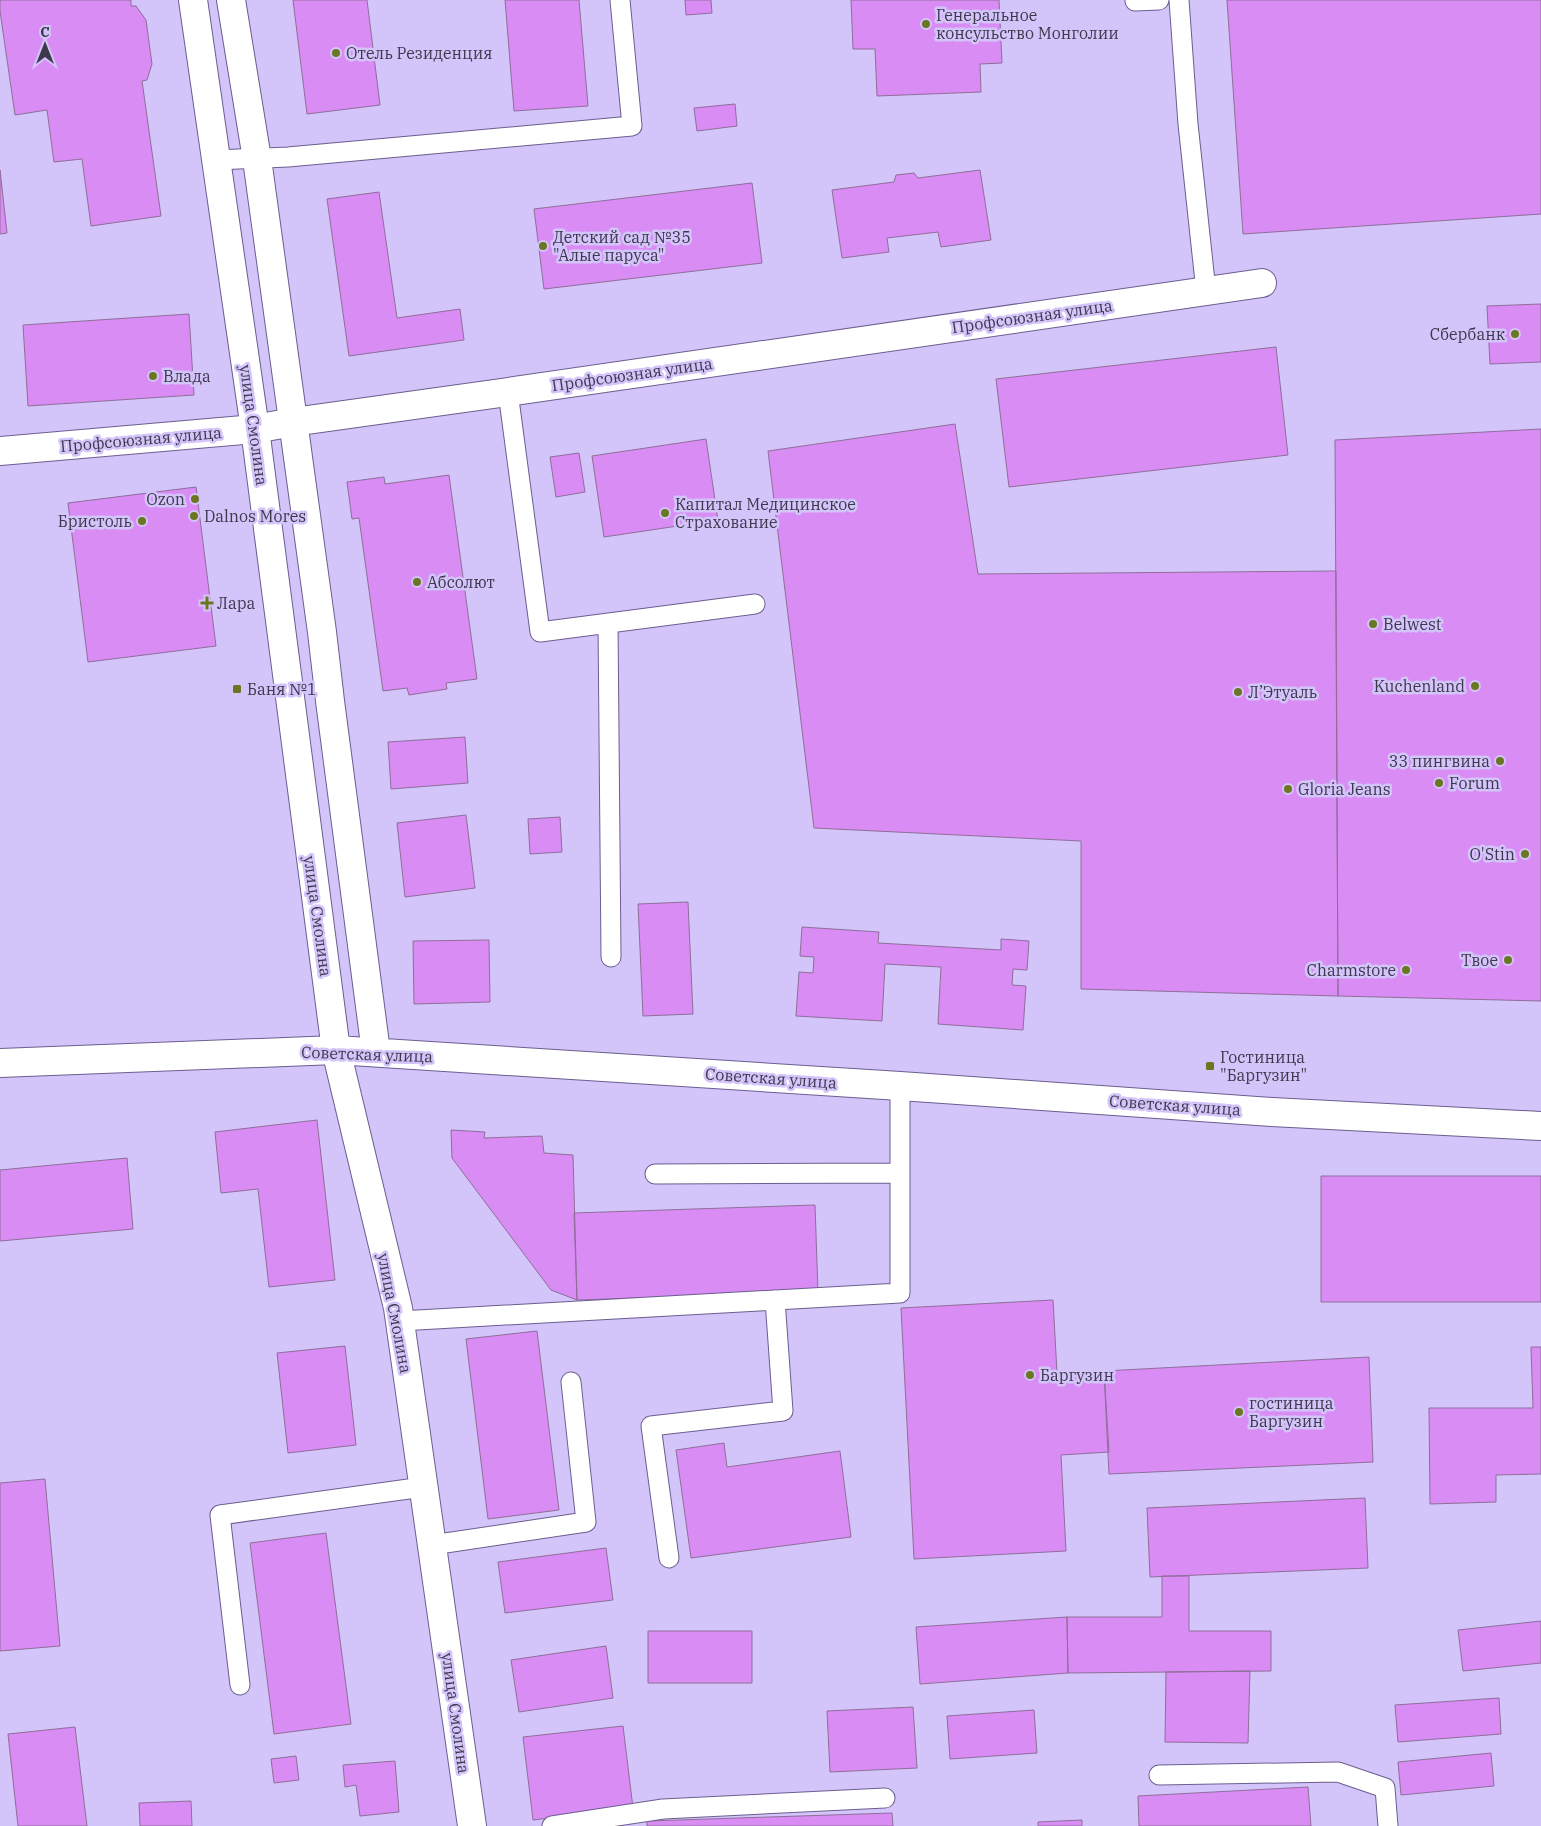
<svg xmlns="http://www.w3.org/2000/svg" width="1541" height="1826" font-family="'IBM Plex Serif',serif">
<rect width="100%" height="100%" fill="#d3c4fa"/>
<!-- building -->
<path fill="#d98cf3" stroke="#8f6e9a" d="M0 0H131V6H136L146 20 152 64 147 80 142 81 161 216 91 226 82 159 54 162 47 110 15 115 0 11Z
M293 0H367L380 105 307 114Z
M505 0H579L588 106 514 111Z
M685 0H711L712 13 686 15Z
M851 0H999L1002 63 980 64 981 92 877 96 875 49H853Z
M1227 0H1541V214L1243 234Z
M735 104 737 126 697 131 694 108Z
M0 170 7 233 0 234Z
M980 170 991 240 941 247 938 232 887 238 889 252 842 258 832 190 894 182 896 175 914 173 918 178Z
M752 183 762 263 544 289 534 209Z
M379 192 397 318 460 309 464 340 349 356 327 199Z
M1541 304V362L1490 364 1487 306Z
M189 314 194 395 28 406 23 325Z
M1276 347 1288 455 1009 487 996 379Z
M955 424 978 574 1336 571 1338 996 1081 989V841L814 828 768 451Z
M1541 429V1001L1338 996 1335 440Z
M706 439 718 520 604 537 592 456Z
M579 453 585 492 556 497 550 457Z
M449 475 477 679 446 683 447 689 409 695 407 688 383 691 359 518 352 519 347 482 384 477 385 484Z
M196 487 216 646 88 662 68 503Z
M465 737 468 783 391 789 388 742Z
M466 815 475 888 405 897 397 823Z
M560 817 562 852 530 854 528 819Z
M688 902 693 1014 643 1016 638 904Z
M802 927 879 932 878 943 1001 950V939L1029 941 1027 970 1013 969 1012 985 1026 986 1023 1030 938 1024 941 967 885 964 882 1021 796 1016 799 972 813 973 814 957 800 956Z
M489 940 490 1002 414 1004 413 941Z
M317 1120 335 1280 269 1287 258 1189 221 1193 215 1132Z
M451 1130 485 1132 484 1138 542 1136 544 1153 573 1155 577 1300 551 1290 452 1158Z
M127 1158 133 1229 0 1241V1170Z
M1321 1176H1541V1302H1321Z
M815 1205 818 1292 577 1300 574 1213Z
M1053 1300 1057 1373 1104 1371 1109 1452 1061 1455 1066 1551 914 1559 901 1308Z
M537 1331 559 1510 488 1519 466 1339Z
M345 1346 356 1445 288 1453 277 1353Z
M1531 1347H1541V1474L1496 1475V1502L1430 1504 1429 1408H1533Z
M1369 1357 1373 1462 1109 1474 1104 1371Z
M724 1443 727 1467 840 1451 851 1537 691 1558 676 1450Z
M45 1479 60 1646 0 1651V1483Z
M1365 1498 1368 1568 1150 1577 1147 1508Z
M326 1533 351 1724 274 1734 250 1543Z
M606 1548 613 1600 505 1613 498 1562Z
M1162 1576H1189V1631H1271V1671L1068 1673 1067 1617H1162Z
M1067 1617 1068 1673 920 1684 916 1627Z
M1541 1621V1663L1463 1671 1458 1630Z
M648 1631H752V1683H648Z
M606 1646 613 1698 519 1712 511 1660Z
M1250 1671 1248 1743 1165 1742 1166 1672Z
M1499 1698 1501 1734 1398 1742 1395 1705Z
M913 1707 917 1768 830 1772 827 1711Z
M1034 1710 1037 1753 950 1759 947 1716Z
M623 1726 633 1808 533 1820 523 1737Z
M75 1727 87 1826H18L8 1734Z
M1491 1753 1494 1786 1401 1795 1398 1762Z
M296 1756 299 1780 274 1783 271 1759Z
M395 1761 399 1812 360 1816 356 1785 345 1787 343 1765Z
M1308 1787 1311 1826H1139L1138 1796Z
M191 1801 192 1826H140L139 1803Z
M892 1813 893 1826H647V1821Z
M1082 1820V1826H1038V1822Z"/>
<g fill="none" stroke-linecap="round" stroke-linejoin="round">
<!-- lane casing -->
<g stroke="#6c5e8e" stroke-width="21">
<path id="lane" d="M1179 0 1188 124 1206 291
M1135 1 1159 0
M216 160 288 157 632 126 620 0
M508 392 540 632 755 604
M608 623 611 957
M655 1174 900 1173
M400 1321 900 1293V1086
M432 1545 586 1522 571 1382
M669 1558 651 1426 783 1411 775 1300
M240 1685 220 1515 423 1487
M1159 1775 1338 1772 1385 1788 1388 1826
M552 1826 663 1809 885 1798"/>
</g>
<!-- street casing -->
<g stroke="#6c5e8e" stroke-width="30">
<path id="street" d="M0 451 255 429 293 422 508 392 1262 283
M336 1050 398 1308 472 1826"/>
</g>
<!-- secondary casing -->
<g stroke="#6c5e8e" stroke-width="30">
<path id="secondary" d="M193 0 255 429 336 1050
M231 0 257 159 322 632 330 701 376 1052
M0 1063 336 1050 900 1086 1272 1112 1541 1126"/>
</g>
<!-- lane -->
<use href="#lane" stroke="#fff" stroke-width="19"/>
<!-- street -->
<use href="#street" stroke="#fff" stroke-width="28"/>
<!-- secondary -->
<use href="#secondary" stroke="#fff" stroke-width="28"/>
</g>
<!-- markers -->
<g fill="#6a7621" stroke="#d3c4fa" stroke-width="2">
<circle cx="926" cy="24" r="5"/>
<circle cx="336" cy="53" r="5"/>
<circle cx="543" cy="246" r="5"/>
<circle cx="1515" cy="334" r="5"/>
<circle cx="153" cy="376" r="5"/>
<circle cx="195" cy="499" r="5"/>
<circle cx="665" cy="513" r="5"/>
<circle cx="194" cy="516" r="5"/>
<circle cx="142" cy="521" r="5"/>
<circle cx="417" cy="582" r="5"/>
<path d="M204.5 595.5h5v5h5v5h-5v5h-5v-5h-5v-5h5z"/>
<circle cx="1373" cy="624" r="5"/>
<circle cx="1475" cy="686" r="5"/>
<rect x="232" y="684" width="10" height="10" rx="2.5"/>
<circle cx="1238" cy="692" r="5"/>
<circle cx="1500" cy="761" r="5"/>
<circle cx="1439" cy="783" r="5"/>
<circle cx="1288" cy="789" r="5"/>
<circle cx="1525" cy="854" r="5"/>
<circle cx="1508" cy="960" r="5"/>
<circle cx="1406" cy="970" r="5"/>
<rect x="1205" y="1061" width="10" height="10" rx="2.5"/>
<circle cx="1030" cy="1375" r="5"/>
<circle cx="1239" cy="1412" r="5"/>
</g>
<g text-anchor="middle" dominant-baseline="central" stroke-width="5" stroke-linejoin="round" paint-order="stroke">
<!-- poi labels -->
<g font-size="16" fill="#3e384d" stroke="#d3c4fa" text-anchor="start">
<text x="936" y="15">Генеральное<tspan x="936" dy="18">консульство Монголии</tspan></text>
<text x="346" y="53">Отель Резиденция</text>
<text x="553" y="237">Детский сад №35<tspan x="553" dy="18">"Алые паруса"</tspan></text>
<text x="1505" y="334" text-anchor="end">Сбербанк</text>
<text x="163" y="376">Влада</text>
<text x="185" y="499" text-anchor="end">Ozon</text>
<text x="675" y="504">Капитал Медицинское<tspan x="675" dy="18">Страхование</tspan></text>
<text x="204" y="516">Dalnos Mores</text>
<text x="132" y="521" text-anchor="end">Бристоль</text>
<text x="427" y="582">Абсолют</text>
<text x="217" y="603">Лара</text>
<text x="1383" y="624">Belwest</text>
<text x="1465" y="686" text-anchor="end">Kuchenland</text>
<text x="247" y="689">Баня №1</text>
<text x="1248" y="692">Л’Этуаль</text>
<text x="1490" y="761" text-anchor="end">33 пингвина</text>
<text x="1449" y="783">Forum</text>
<text x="1298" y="789">Gloria Jeans</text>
<text x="1515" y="854" text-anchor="end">O'Stin</text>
<text x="1498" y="960" text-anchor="end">Твое</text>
<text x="1396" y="970" text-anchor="end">Charmstore</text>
<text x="1220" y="1057">Гостиница<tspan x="1220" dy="18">"Баргузин"</tspan></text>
<text x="1040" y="1375">Баргузин</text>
<text x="1249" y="1403">гостиница<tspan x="1249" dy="18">Баргузин</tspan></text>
</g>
<!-- street labels -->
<g font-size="16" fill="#3e384d" stroke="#d3c4fa">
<text transform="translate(1032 316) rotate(-8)">Профсоюзная улица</text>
<text transform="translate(632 374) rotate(-8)">Профсоюзная улица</text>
<text transform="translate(254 425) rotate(82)">улица Смолина</text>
<text transform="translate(141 439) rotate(-5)">Профсоюзная улица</text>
<text transform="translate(318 916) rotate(82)">улица Смолина</text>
<text transform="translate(367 1054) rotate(2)">Советская улица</text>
<text transform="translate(771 1078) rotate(4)">Советская улица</text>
<text transform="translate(1175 1105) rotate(4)">Советская улица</text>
<text transform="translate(395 1313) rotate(79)">улица Смолина</text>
<text transform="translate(456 1713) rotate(82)">улица Смолина</text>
</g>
</g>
<!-- north arrow -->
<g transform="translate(45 45)" stroke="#d3c4fa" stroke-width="4" paint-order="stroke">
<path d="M0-4L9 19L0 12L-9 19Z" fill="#3e384d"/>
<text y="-8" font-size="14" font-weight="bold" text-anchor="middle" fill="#3e384d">С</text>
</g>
</svg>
